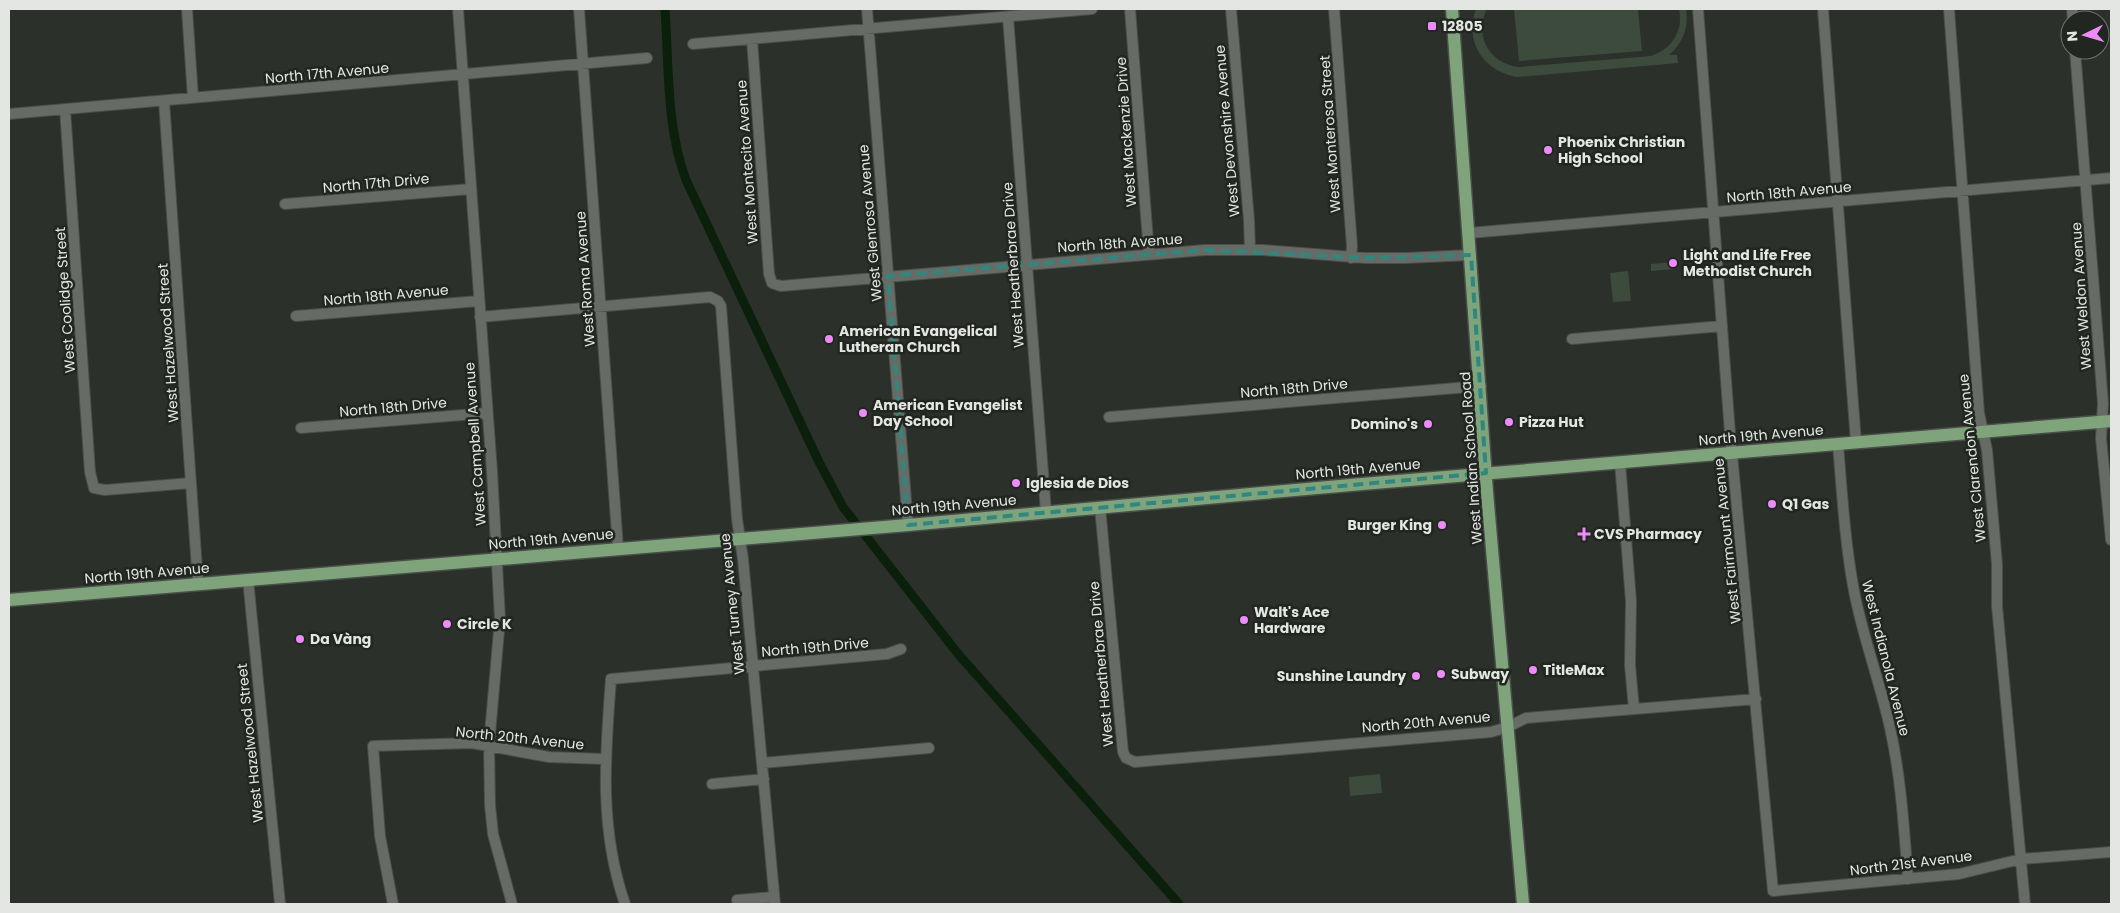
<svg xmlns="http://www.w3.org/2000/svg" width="2120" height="913" font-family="Poppins,sans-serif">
<rect width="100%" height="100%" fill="#2b302b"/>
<!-- green -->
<path fill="#3d4b3c" d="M1476 9H1487C1473 35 1490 64 1519 67L1651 56C1671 50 1684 31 1679 9H1686C1689 27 1683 43 1669 55H1677L1678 63 1517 77C1483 71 1464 41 1476 9Z
M1514 9H1638L1642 51 1519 61Z
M1673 262 1674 269 1651 271V264Z
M1628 271 1631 301 1613 302 1610 273Z
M1380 774 1382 793 1350 796 1349 777Z"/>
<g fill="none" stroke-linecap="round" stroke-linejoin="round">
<!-- canal -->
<path stroke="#0a200a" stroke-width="9" d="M665 9C669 66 666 126 686 180L819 462 843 507 959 655 1179 904"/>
<!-- minor casing -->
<g stroke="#4a4e49" stroke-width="12">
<path id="minor" d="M187 9 193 98
M458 9 492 471 500 619 489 745 490 805 493 834 512 904
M579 9 618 548
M867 9 908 525
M1130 9 1149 254
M1231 9 1249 220 1250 250
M1334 9 1352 246 1351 258
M1698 9 1730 433 1773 891 1959 874 2021 859 2111 852
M1823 9 1856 442
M1949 9 1979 413 1987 450 1997 564V606L2025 904
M2072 9 2073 20
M1008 17 1046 512
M752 39 769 274 772 283 781 286 1205 250H1263L1366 258H1406L1471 255
M693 44 1092 9
M2075 50 2103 403 2101 438 2111 540
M164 101 198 583
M65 109 90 472 94 488 105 490 191 483
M9 114 647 58
M285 204 471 189
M1469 233 2111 178
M296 316 479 301
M480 317 710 297 718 301 721 306 737 519 743 559 775 904
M1572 339 1722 326
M1109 417 1481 386
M301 428 487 413
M1838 444C1842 493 1845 543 1854 591 1863 638 1880 682 1890 728 1901 777 1904 829 1908 879
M1620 462 1631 601 1630 665 1634 709
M1100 507 1123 752 1126 758 1135 762 1491 732 1508 727 1526 718 1756 699
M248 579 280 904
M762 763 929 748
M712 784 764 779
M737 900 774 897
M393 904 380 836 373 746 472 743 549 757 605 759
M625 904C599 829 605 756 611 679L887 654 901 649"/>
</g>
<!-- major casing -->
<g stroke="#4a4e49" stroke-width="15">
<path id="major" d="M1452 9 1487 492 1523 904
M9 600 908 525 1362 484 2111 421"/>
</g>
<!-- minor -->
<use href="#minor" stroke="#666c65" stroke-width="10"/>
<!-- major -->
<use href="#major" stroke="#7fa47c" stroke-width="12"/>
</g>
<!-- marked area -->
<path fill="none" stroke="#2f877f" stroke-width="4" stroke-dasharray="10 6" stroke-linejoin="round" d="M1205 250 1366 258 1471 255 1486 473 908 525 888 276Z"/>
<!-- markers -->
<g fill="#ed8cf9" stroke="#222621" stroke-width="2">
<rect x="1427" y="21" width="10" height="10" rx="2.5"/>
<circle cx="1548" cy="150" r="5"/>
<circle cx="1673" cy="263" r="5"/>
<circle cx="829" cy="339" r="5"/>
<circle cx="863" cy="413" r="5"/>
<circle cx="1509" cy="422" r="5"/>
<circle cx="1428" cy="424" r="5"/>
<circle cx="1016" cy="483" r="5"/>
<circle cx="1772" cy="504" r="5"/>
<circle cx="1442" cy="525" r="5"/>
<path d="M1581.5 526.5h5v5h5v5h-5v5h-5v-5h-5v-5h5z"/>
<circle cx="1244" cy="620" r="5"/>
<circle cx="447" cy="624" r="5"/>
<circle cx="300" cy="639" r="5"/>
<circle cx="1533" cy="670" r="5"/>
<circle cx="1441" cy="674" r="5"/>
<circle cx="1416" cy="676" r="5"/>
</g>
<g text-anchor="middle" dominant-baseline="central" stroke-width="5" stroke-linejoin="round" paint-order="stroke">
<!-- poi labels -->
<g font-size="14" font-weight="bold" fill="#e3e6e2" stroke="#222621" text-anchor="start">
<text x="1442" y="26">12805</text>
<text x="1558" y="142">Phoenix Christian<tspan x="1558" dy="16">High School</tspan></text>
<text x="1683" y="255">Light and Life Free<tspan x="1683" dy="16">Methodist Church</tspan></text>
<text x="839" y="331">American Evangelical<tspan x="839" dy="16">Lutheran Church</tspan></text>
<text x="873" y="405">American Evangelist<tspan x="873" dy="16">Day School</tspan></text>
<text x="1519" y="422">Pizza Hut</text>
<text x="1418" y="424" text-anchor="end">Domino's</text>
<text x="1026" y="483">Iglesia de Dios</text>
<text x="1782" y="504">Q1 Gas</text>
<text x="1432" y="525" text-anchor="end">Burger King</text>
<text x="1594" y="534">CVS Pharmacy</text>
<text x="1254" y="612">Walt's Ace<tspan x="1254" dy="16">Hardware</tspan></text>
<text x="457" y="624">Circle K</text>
<text x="310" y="639">Da Vàng</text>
<text x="1543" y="670">TitleMax</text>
<text x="1451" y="674">Subway</text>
<text x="1406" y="676" text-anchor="end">Sunshine Laundry</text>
</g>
<!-- street labels -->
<g font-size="14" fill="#e3e6e2" stroke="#222621">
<text transform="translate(327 73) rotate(-5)">North 17th Avenue</text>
<text transform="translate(1227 131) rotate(-95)">West Devonshire Avenue</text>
<text transform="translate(1126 132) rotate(-94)">West Mackenzie Drive</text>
<text transform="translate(1330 134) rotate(-94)">West Monterosa Street</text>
<text transform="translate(747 162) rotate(-94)">West Montecito Avenue</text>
<text transform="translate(376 183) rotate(-5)">North 17th Drive</text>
<text transform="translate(1789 192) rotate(-5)">North 18th Avenue</text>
<text transform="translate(870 223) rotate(-95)">West Glenrosa Avenue</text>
<text transform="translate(1120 243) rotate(-4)">North 18th Avenue</text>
<text transform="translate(1013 265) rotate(-94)">West Heatherbrae Drive</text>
<text transform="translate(585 279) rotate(-94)">West Roma Avenue</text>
<text transform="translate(386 295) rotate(-5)">North 18th Avenue</text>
<text transform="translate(2081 296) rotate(-94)">West Weldon Avenue</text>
<text transform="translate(65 300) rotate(-94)">West Coolidge Street</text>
<text transform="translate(168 343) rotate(-94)">West Hazelwood Street</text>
<text transform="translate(1294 388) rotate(-5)">North 18th Drive</text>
<text transform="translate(393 407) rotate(-5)">North 18th Drive</text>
<text transform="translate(1761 435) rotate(-5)">North 19th Avenue</text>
<text transform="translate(475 444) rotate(-94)">West Campbell Avenue</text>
<text transform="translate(1471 458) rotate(-94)">West Indian School Road</text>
<text transform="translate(1972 458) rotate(-96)">West Clarendon Avenue</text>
<text transform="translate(1358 469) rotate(-5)">North 19th Avenue</text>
<text transform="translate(954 505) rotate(-5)">North 19th Avenue</text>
<text transform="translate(551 539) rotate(-5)">North 19th Avenue</text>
<text transform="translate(1727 541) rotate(-96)">West Fairmount Avenue</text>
<text transform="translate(147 573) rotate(-5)">North 19th Avenue</text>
<text transform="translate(732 604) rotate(-96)">West Turney Avenue</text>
<text transform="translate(815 647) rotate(-5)">North 19th Drive</text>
<text transform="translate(1886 658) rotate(76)">West Indianola Avenue</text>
<text transform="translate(1101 664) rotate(-95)">West Heatherbrae Drive</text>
<text transform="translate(1426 722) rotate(-5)">North 20th Avenue</text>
<text transform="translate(520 738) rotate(6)">North 20th Avenue</text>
<text transform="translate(250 743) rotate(-96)">West Hazelwood Street</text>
<text transform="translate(1911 863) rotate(-7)">North 21st Avenue</text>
</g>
</g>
<!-- border -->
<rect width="2120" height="913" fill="none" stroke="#e3e6e2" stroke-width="20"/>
<!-- north arrow -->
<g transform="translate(2085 35) rotate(265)"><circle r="24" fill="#222621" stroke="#6f736e"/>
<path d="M0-4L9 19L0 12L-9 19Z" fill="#ed8cf9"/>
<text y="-8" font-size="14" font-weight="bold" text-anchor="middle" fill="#e3e6e2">N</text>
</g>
</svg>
